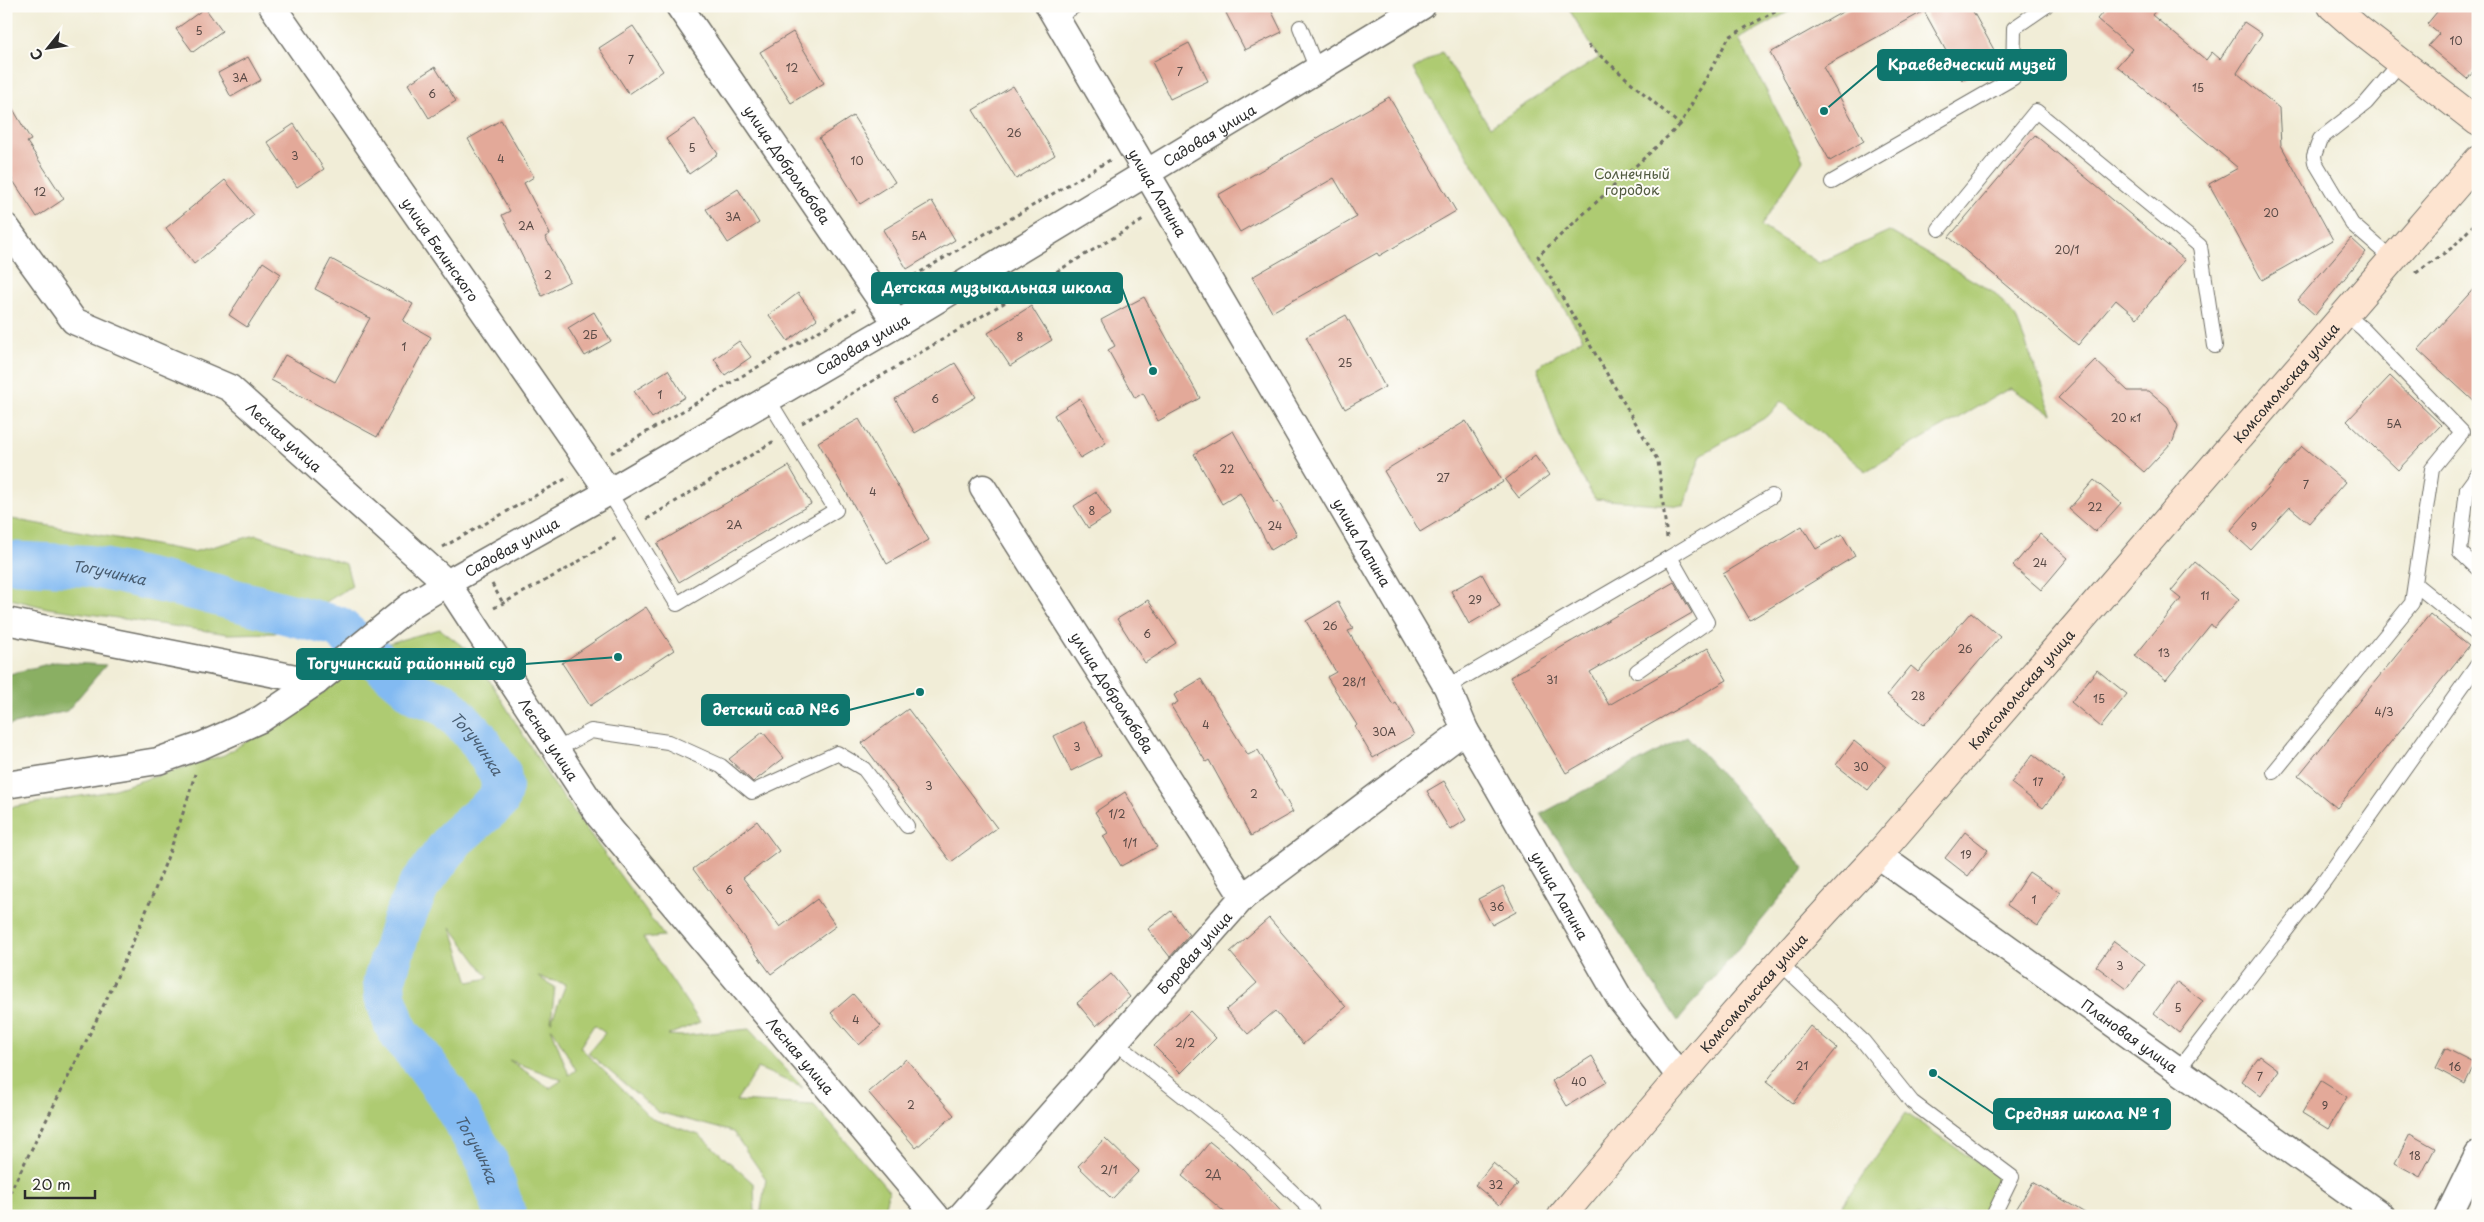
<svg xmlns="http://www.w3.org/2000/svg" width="2484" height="1222" font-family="'Playpen Sans',sans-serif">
<rect width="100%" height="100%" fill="#fdfcf7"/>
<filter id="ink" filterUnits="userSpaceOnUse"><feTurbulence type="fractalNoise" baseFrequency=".02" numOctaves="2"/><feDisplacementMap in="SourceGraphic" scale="10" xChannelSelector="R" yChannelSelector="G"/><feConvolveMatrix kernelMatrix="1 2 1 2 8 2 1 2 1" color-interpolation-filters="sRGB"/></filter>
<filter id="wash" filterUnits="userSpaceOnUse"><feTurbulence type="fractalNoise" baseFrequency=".0096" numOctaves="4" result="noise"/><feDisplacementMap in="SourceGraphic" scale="20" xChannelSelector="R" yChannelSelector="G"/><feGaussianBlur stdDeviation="1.12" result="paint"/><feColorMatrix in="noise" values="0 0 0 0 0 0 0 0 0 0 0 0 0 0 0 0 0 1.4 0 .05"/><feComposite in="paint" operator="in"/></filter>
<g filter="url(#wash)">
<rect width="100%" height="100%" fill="#f1edd7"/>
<!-- green -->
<path fill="#aecb72" stroke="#6c7b4e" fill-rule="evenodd" d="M1567 6H1799L1739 39 1803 160 1761 226 1819 263 1889 231 1996 294 2016 318 2053 414 2010 388 1866 471 1781 401 1768 416 1701 455 1684 506 1595 499 1563 446 1537 367 1583 338 1413 70 1442 52 1490 127 1599 58Z
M6 518 193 552 256 535 346 564 352 586 275 633 228 634 48 608 6 598Z
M440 629 474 655 551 780 664 936 643 938 700 1022 668 1035 682 1036 749 1029 803 1088 758 1068 736 1101 814 1105 889 1191 882 1216H760L766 1179 733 1132 658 1112 588 1053 605 1033 594 1025 580 1047 652 1119 699 1135 754 1184 755 1216H6V808L105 792 224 755 302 708 389 643ZM451 927 489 978 469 982ZM538 977 566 984 551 1022 555 987ZM552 1028 576 1070 569 1075 551 1028ZM509 1060 562 1080 550 1088Z
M1906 1113 2008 1184 1986 1216H1835Z"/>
<!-- forest -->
<path fill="#8aaf64" stroke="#5a6d48" d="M55 662 106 665 67 711 6 726V675Z
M1687 736 1805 868 1678 1021 1541 814Z"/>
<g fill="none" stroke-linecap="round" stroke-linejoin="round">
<!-- river -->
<path stroke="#82baf2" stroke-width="42" id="s1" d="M6 562 89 566 197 590 338 627 417 694 444 703 476 736 500 773 502 787 498 801 455 838 419 886 402 923 384 981 385 996 395 1025 402 1037 422 1059 448 1095 486 1159 506 1216"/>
</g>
<g id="blocks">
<!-- building -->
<path fill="#e3a999" d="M1240 6H1269L1282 32 1245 50 1226 13Z
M1853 6H1970L1999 59 1962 80 1924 11 1823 67 1864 141 1830 161 1770 53Z
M2108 6H2159L2152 15 2206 60 2212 52 2220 59 2244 22 2262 34 2237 73 2279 108 2281 145 2333 240 2262 280 2209 184 2238 168 2117 66 2132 49 2097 19Z
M2442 6H2478V67L2467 79 2428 46 2439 34 2427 24Z
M205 8 222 31 193 52 176 29Z
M633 26 663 71 629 94 599 48Z
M793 32 824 83 791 103 760 52Z
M1189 43 1208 81 1170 99 1152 62Z
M248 57 261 80 231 97 218 73Z
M435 67 456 101 429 118 408 84Z
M1013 86 1055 155 1016 179 973 110Z
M6 97 31 140 27 142 64 199 37 217 6 170Z
M1389 97 1456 211 1379 256 1377 253 1272 312 1252 277 1357 217 1334 178 1240 232 1218 195Z
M853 116 895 182 860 204 819 138Z
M695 119 718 154 689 174 666 139Z
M501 120 534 177 524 183 550 234 545 237 570 281 542 296 502 215 510 211 468 139Z
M294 124 324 169 297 187 267 142Z
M2035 135 2185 260 2137 318 2116 300 2078 345 1949 237Z
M225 180 254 215 194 264 166 228Z
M738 189 759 223 728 243 706 209Z
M932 201 955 240 907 269 883 230Z
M2351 238 2366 252 2315 315 2298 300Z
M331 259 413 304 403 321 431 337 377 437 271 380 285 355 335 382 370 318 315 289Z
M263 262 281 274 247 327 229 315Z
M2478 284V405L2418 350Z
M798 293 817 319 788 341 769 315Z
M1144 297 1200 398 1158 421 1143 393 1135 398 1108 350 1115 346 1101 320Z
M1031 306 1052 340 1010 366 988 333Z
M594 312 611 341 585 356 568 328Z
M1346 315 1385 387 1345 409 1306 337Z
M739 341 751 357 725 375 714 359Z
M2095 360 2128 391H2149L2168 407 2178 426 2173 441 2144 472 2058 398Z
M955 363 976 397 915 433 895 399Z
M668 370 685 397 652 418 634 391Z
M2390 376 2441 425 2398 470 2347 421Z
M1080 398 1106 443 1080 458 1054 415Z
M859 419 929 540 887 564 818 442Z
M1466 421 1503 482 1420 532 1384 471Z
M1233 431 1274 503 1278 501 1297 535 1271 550 1240 493 1222 504 1194 454Z
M2302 446 2345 482 2309 523 2290 507 2251 550 2230 531 2268 488 2267 487Z
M1535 456 1549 475 1519 498 1505 480Z
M789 466 811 504 679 582 657 544Z
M2094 480 2121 503 2095 532 2069 509Z
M1096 492 1111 514 1088 528 1074 506Z
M1802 526 1816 549 1842 534 1855 556 1750 620 1723 574Z
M2040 534 2068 558 2041 590 2013 566Z
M2195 562 2239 599 2214 628 2211 624 2166 680 2135 656 2181 599 2171 591Z
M1482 574 1500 606 1469 624 1451 591Z
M1674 582 1692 613 1590 672 1609 705 1708 648 1727 680 1566 773 1510 677Z
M1148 600 1176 643 1145 663 1117 619Z
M1338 602 1353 629 1348 631 1393 705 1396 703 1414 735 1373 758 1355 727 1357 725 1327 677 1336 672 1306 621Z
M646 607 674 650 590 706 562 663Z
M1971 612 2000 637 1924 725 1887 695 1911 666 1918 672Z
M2430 614 2469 646 2337 808 2298 776Z
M2097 670 2127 694 2101 727 2071 702Z
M1201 679 1248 755 1258 750 1293 812 1251 836 1209 760 1206 762 1171 706 1178 702 1174 695Z
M908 709 997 828 951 862 862 743Z
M1084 721 1101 756 1071 771 1054 736Z
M763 732 784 758 753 782 729 759Z
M1854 741 1886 767 1868 790 1836 765Z
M2033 754 2065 780 2043 808 2011 783Z
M1444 781 1466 820 1450 830 1427 791Z
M1125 792 1157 847 1121 866 1103 836 1108 833 1095 812Z
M757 821 779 851 743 878 780 927 817 899 836 926 771 974 693 869Z
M1965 832 1988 850 1968 876 1945 858Z
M2029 872 2060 893 2038 926 2007 905Z
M1503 886 1516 912 1492 925 1478 899Z
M1171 911 1189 935 1170 957 1148 929Z
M1269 918 1346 1007 1303 1044 1275 1011 1248 1034 1226 1010 1257 983 1230 952Z
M2114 941 2145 964 2127 989 2096 966Z
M1111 974 1130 997 1096 1026 1077 1003Z
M2177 982 2203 1001 2179 1033 2154 1013Z
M853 994 881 1026 859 1045 831 1013Z
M1190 1011 1216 1038 1181 1073 1154 1046Z
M1810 1026 1837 1048 1793 1103 1766 1082Z
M2445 1048 2475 1063 2465 1084 2435 1068Z
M1592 1056 1607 1082 1567 1106 1552 1081Z
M2260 1056 2279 1070 2261 1096 2241 1081Z
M906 1059 954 1115 916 1148 868 1092Z
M2321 1081 2347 1097 2328 1129 2302 1113Z
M2410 1134 2435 1148 2420 1177 2395 1163Z
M1105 1138 1139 1171 1112 1199 1078 1166Z
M1210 1142 1243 1169 1285 1216H1229L1182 1176Z
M1493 1163 1518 1184 1499 1205 1475 1185Z
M2033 1182 2090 1216H2012Z"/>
</g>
</g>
<g filter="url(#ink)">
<use href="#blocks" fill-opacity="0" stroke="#706f67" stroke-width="1"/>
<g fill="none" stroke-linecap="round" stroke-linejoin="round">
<!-- lane casing -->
<g stroke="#706f67" stroke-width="16">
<path id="lane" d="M1056 18 1075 6
M1300 27 1317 70
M1832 182 2013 78 2014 28 2046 6
M1939 229 2036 111 2200 246 2215 346
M2391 258 2352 224 2315 162 2314 156 2320 139 2366 103 2401 62
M2478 474 2467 489 2460 552 2478 569
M609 492 677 604 836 510 768 399
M1670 557 1772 496
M2415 584 2478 635
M1447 687 1670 557 1707 622 1637 671
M556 750 591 731 668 742 721 766 752 792 837 753 864 769 907 826
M2274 772 2412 603 2432 469 2462 432 2363 329 2344 313
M1778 961 1863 1041 1912 1102 2012 1177 1993 1216
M1115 1042 1235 1137 1311 1210 1313 1216
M2177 1071 2325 880 2478 664"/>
</g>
<!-- street casing -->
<g stroke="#706f67" stroke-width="29">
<g id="street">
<path id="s2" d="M272 6 609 492"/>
<path id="s3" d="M679 6 897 324"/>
<path id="s4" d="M1049 6 1447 687 1465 730 1620 999 1679 1075"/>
<path id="s5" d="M6 227 74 321 230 388 447 583 600 817 936 1216"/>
<path id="s6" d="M983 488 1243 897"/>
<path d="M6 621 316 682"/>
<path id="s7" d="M6 785 158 761 203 745 261 719 316 682 411 605 447 583 609 492 897 324 1422 6"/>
<path id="s8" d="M1878 855 2382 1216"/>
<path id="s9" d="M961 1216 1243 897 1465 730"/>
<path d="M2448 1216 2478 1155"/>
</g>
</g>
<!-- secondary casing -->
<g stroke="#706f67" stroke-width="30">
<g id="secondary">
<path d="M2332 6 2358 29 2478 122"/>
<path id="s10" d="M1562 1216C1665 1093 1768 972 1878 855L2478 160"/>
</g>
</g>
<!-- path -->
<path stroke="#706f67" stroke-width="3" stroke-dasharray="4 4" stroke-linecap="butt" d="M1588 45 1680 125 1729 37 1784 6
M2416 273 2453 247 2478 220
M900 284 1110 160
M802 423 1145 219
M611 453 858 308
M647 519 774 441
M1667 538 1658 461 1538 256 1680 125
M443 547 569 477
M492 584 503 603
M494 608 565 570 616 538
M6 1200C74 1063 153 922 195 774"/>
<!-- lane -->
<use href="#lane" stroke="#fff" stroke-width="14"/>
<!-- street -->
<use href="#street" stroke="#fff" stroke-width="26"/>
<!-- secondary -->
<use href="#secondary" stroke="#fde4d0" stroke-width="28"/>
</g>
</g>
<g text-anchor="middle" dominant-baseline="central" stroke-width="4" stroke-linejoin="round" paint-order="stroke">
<!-- number labels -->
<g font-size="11" fill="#594a46">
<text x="199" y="30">5</text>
<text x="2456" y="40">10</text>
<text x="631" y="59">7</text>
<text x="792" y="67">12</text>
<text x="1180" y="71">7</text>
<text x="240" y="77">3А</text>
<text x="2198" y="87">15</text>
<text x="432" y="93">6</text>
<text x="1014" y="132">26</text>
<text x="692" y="147">5</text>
<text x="295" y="155">3</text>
<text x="501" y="158">4</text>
<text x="857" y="160">10</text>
<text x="40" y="191">12</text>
<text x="2271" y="212">20</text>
<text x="733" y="216">3А</text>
<text x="526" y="225">2А</text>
<text x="919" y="235">5А</text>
<text x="2067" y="249">20/1</text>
<text x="548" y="274">2</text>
<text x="590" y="334">2Б</text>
<text x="1020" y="336">8</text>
<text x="404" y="346">1</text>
<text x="1345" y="362">25</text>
<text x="660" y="394">1</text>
<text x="935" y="398">6</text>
<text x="2126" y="417">20 к1</text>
<text x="2394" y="423">5А</text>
<text x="1227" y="468">22</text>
<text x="1443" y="477">27</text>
<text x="2306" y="484">7</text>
<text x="873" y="491">4</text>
<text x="2095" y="506">22</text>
<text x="1092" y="510">8</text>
<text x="734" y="524">2А</text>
<text x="1275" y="525">24</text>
<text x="2254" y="526">9</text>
<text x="2040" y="562">24</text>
<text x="2205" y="595">11</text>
<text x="1475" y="599">29</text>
<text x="1330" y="625">26</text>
<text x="1147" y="633">6</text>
<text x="1965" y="648">26</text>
<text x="2164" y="652">13</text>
<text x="1552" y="679">31</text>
<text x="1354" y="681">28/1</text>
<text x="1918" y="695">28</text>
<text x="2099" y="698">15</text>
<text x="2384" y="711">4/3</text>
<text x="1206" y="724">4</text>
<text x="1384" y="731">30А</text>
<text x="1077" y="746">3</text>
<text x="1861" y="766">30</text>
<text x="2038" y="781">17</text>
<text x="929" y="785">3</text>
<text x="1254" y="793">2</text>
<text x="1117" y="813">1/2</text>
<text x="1130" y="842">1/1</text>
<text x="1966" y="854">19</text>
<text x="729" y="889">6</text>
<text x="2034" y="899">1</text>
<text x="1497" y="906">36</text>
<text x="2120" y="965">3</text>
<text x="2178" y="1007">5</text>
<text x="856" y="1019">4</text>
<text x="1185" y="1042">2/2</text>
<text x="1802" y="1065">21</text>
<text x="2455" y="1066">16</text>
<text x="2260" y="1076">7</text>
<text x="1579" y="1081">40</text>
<text x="911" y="1104">2</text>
<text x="2325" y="1105">9</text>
<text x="2415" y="1155">18</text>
<text x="1109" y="1169">2/1</text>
<text x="1213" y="1173">2Д</text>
<text x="1496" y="1184">32</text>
</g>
<!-- street labels -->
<g font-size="14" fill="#2b2b2b" stroke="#fdfcf7">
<text stroke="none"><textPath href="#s7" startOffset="1380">Садовая улица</textPath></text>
<text stroke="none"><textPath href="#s3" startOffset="192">улица Добролюбова</textPath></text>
<text stroke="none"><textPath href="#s4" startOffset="216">улица Лапина</textPath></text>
<text stroke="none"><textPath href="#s2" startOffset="296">улица Белинского</textPath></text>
<text stroke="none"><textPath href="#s7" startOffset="975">Садовая улица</textPath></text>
<text stroke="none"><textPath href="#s10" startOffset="1104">Комсомольская улица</textPath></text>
<text stroke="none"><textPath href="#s5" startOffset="359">Лесная улица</textPath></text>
<text stroke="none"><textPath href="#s4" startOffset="621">улица Лапина</textPath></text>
<text stroke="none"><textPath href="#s7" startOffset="570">Садовая улица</textPath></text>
<text stroke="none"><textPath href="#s10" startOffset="699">Комсомольская улица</textPath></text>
<text stroke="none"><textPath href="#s6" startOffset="242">улица Добролюбова</textPath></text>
<text stroke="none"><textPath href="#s5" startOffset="764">Лесная улица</textPath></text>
<text stroke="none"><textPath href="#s4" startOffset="1026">улица Лапина</textPath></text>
<text stroke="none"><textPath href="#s9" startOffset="352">Боровая улица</textPath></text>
<text stroke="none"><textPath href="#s10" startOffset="294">Комсомольская улица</textPath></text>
<text stroke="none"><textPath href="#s8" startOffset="310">Плановая улица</textPath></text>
<text stroke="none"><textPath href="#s5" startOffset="1169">Лесная улица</textPath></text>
</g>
<!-- park labels -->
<g font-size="14" fill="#525b40" stroke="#fdfcf7">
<text x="1632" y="173">Солнечный<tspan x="1632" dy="16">городок</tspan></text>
</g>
<!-- water labels -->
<g font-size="15" font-style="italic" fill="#495d71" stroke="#fdfcf7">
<text stroke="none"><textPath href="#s1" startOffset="104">Тогучинка</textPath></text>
<text stroke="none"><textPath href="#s1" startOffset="524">Тогучинка</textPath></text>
<text stroke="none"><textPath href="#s1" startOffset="1004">Тогучинка</textPath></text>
</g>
</g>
<!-- callouts -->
<path fill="none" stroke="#0f766e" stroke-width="2" d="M1824 111L1878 65M1153 371L1122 288M618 657L525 664M920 692L849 710M1933 1073L1994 1114"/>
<g fill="#0f766e" stroke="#fdfcf7" stroke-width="2">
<circle cx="1824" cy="111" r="5"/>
<circle cx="1153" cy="371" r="5"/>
<circle cx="618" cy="657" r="5"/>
<circle cx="920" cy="692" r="5"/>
<circle cx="1933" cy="1073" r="5"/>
</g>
<g fill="#0f766e" stroke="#0f766e" stroke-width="2">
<rect x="1878" y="50" width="188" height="30" rx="5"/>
<rect x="872" y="273" width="250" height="30" rx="5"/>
<rect x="297" y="649" width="228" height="30" rx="5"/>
<rect x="702" y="695" width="147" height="30" rx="5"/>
<rect x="1994" y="1099" width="176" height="30" rx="5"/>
</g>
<g font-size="15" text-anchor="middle" font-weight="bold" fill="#fff">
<text x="1972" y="70">Краеведческий музей</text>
<text x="997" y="293">Детская музыкальная школа</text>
<text x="411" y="669">Тогучинский районный суд</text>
<text x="776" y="715">детский сад №6</text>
<text x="2082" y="1119">Средняя школа № 1</text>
</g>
<!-- margin -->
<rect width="2484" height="1222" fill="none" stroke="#fdfcf7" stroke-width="25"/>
<!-- north arrow -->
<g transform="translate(48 48) rotate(240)" stroke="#fdfcf7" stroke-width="4" paint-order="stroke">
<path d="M0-4L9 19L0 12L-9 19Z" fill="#2b2b2b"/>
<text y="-8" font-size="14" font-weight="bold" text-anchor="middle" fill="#2b2b2b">С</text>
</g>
<!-- scale -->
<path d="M25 1190v8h70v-8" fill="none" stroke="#2b2b2b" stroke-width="2.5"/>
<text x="32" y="1190" font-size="15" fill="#2b2b2b" stroke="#fdfcf7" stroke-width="4" paint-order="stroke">20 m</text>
</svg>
